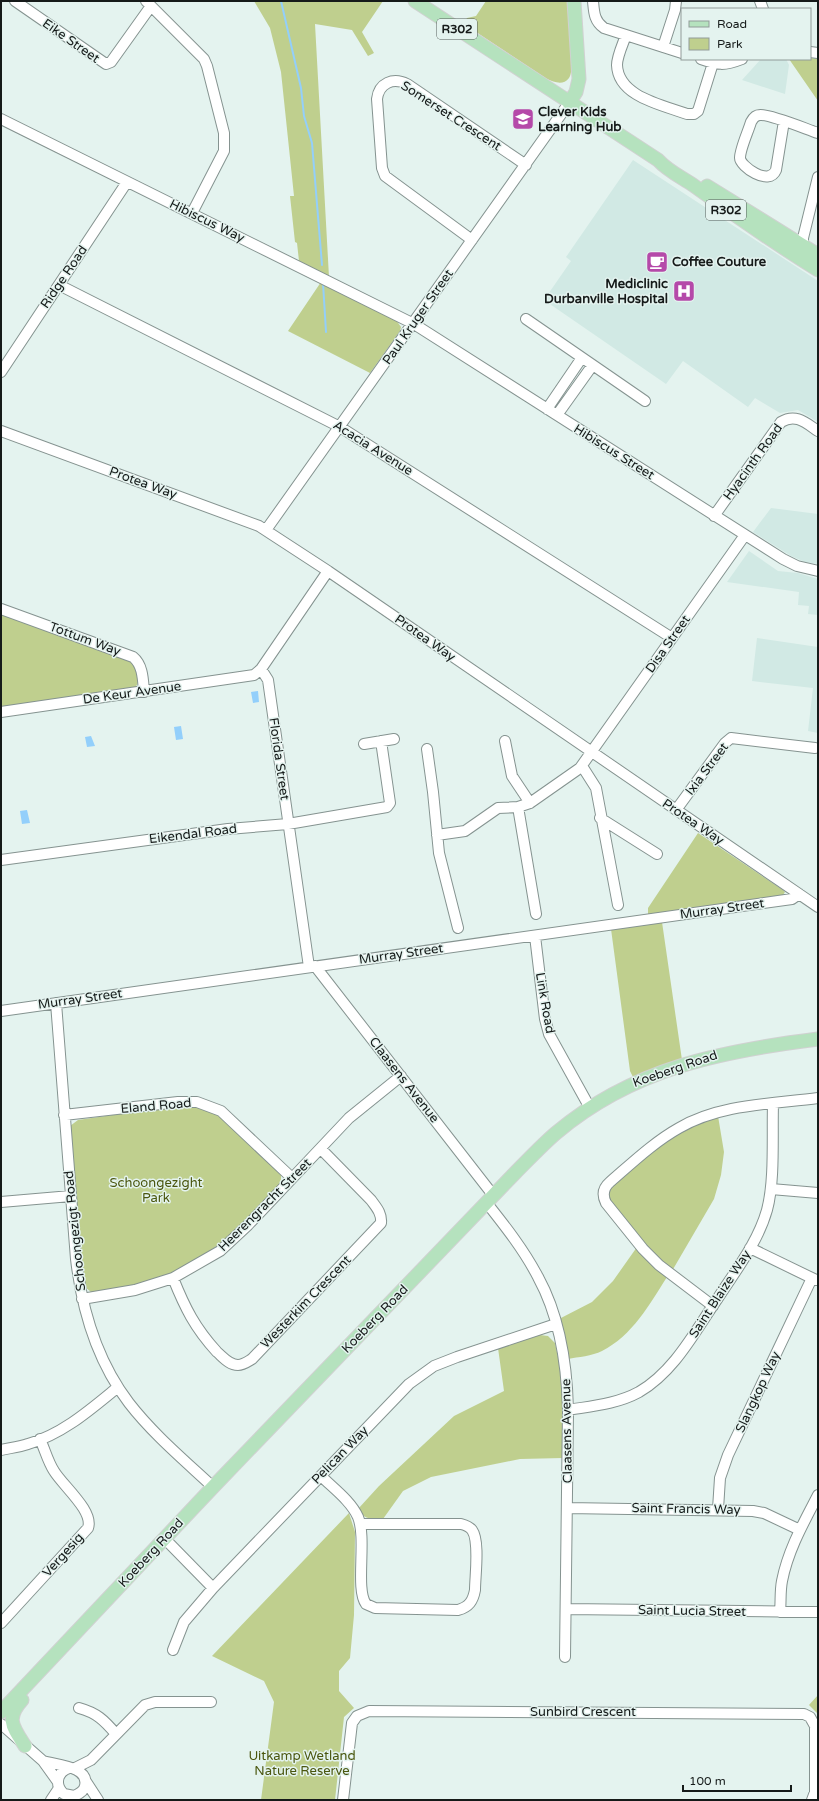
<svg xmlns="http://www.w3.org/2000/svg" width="819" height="1801" font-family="'Varela Round',sans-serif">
<rect width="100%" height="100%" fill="#e4f3ef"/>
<!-- built -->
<path fill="#d1e9e4" d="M761 59H786L789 65 785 94 742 80Z
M633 160 818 281V422L798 410 780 413 755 398 748 407 683 361 666 384 544 300 571 261 566 257Z
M771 508 818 514V564L805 562 791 556 753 532Z
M749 551 778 571 798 573 818 579V615L808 614 809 606 798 605 799 592 727 582Z
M757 638 818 647V733L808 731 813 688 752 681Z"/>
<!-- green -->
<path fill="#bfcf8e" d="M254 1H383L362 32 374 53 368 56 352 30 315 24 329 277 299 261 297 243 295 242 290 196H294L281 72 270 28Z
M486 1H567C568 16 576 68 569 78 563 86 554 82 547 79L464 24 467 18 476 16Z
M810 58 818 59V101L789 59H810Z
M321 282 396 320 401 327 400 331 370 373 288 331Z
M1 614 132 662C137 669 142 682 134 689L1 708Z
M698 833 783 890 785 892 783 895 775 898 648 915V908Z
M662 922 682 1060 636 1078 633 1077 630 1071 611 929Z
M181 1105 201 1107 221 1117 281 1174V1184C232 1236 195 1275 121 1288 112 1290 100 1294 91 1292L85 1287 81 1265 70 1126 78 1120Z
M718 1116 724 1152 721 1175 714 1199 672 1271 649 1248 608 1199V1190L665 1141 680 1131Z
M637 1247 667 1277C650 1304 632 1336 602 1351 592 1356 578 1357 568 1359L559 1319 592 1302 613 1281Z
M540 1335 548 1336 555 1343 563 1380V1458L520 1459 431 1477 403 1491 383 1519C371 1519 364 1520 358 1509L379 1486 454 1416 504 1391 498 1348Z
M349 1513 355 1532 354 1615 350 1658 339 1671V1691L354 1708 344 1717 335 1800H261L274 1702 264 1681 212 1656Z
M818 1695V1714L809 1705Z"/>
<!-- water -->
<path fill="#93cffb" d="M258 691 259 702 253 703 251 692Z
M181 726 183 739 176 740 174 727Z
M91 736 95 746 87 747 85 737Z
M27 810 30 823 22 824 20 811Z"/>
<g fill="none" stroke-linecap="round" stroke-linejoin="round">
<!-- stream -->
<path stroke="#93cffb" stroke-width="2" d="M281 1 301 88 304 116 312 143 322 265
M323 283 326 332"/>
<!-- minor casing -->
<g stroke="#859390" stroke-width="12">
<path id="minor" d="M15 1 106 64 111 62 151 6
M146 1 204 59 207 66 224 133V151L192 213
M593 1C594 12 594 21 604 28L682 53
M760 1 763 9
M626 35C623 44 617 56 617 65 618 97 663 105 687 114H694L698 111 713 63
M663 47 675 10 676 1
M810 52 818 53
M701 59C718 65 724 66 742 59
M1 119 414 324 783 559 797 566 818 571
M784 121 776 170C769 187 740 166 740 158 740 149 748 132 751 122 753 118 756 115 760 115 770 114 806 129 818 133
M472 240 385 176 382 168 377 99C379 83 393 77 407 84L526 165
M800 250 803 246V238L818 177
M59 285 340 427 672 638
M526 319 645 401
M1 372 127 182
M547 409 581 359
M557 415 592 366
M1 431 259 526 328 571 818 907
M714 516 781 422C796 413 806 423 818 431
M266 530 569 103
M1 609 133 657C143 665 143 680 144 692
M261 669 268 680 309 967
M1 712 254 675 261 669 328 571
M505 741 512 776 530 803
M364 744 394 739
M427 749 433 792 439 853 458 928
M582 766 596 788 618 905
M518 807 536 914
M676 810 725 743 731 738 815 748
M600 818 657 854
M437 835 465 831 498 808 518 807 530 803 580 768 745 535
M1 860 228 829 288 824 387 807 390 803 381 741
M535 936 545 1019 549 1034 590 1108
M315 966 493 1195
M56 1003 76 1259C82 1310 97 1361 129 1403 153 1434 184 1460 213 1487
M1 1011 792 899 799 894
M64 1115 178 1102H197L221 1111 292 1178
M771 1189 818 1193
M1 1202 71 1196
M486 1202C505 1226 524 1250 538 1277 560 1317 567 1365 568 1410L565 1657
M750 1248 816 1280
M173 1278C185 1308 195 1328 217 1352 223 1357 229 1365 238 1365 243 1365 247 1362 252 1359L381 1223C382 1213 376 1207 371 1200L321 1149
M82 1299 135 1290 173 1278 220 1251 248 1225 349 1118 401 1076
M713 1306 659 1265 643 1249 606 1203C602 1195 603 1188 610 1182 632 1163 654 1142 679 1128 720 1104 772 1104 818 1098
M568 1410C592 1406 617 1404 639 1392 675 1371 695 1331 718 1298 736 1270 758 1242 767 1210 775 1180 772 1137 773 1104
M1 1450C10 1448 19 1447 28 1444 63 1434 91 1409 118 1387
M321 1476C333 1488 351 1501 358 1517 367 1539 355 1589 366 1604L375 1608 458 1610C469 1607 473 1601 475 1590 475 1576 480 1541 472 1530 469 1526 465 1525 461 1524H360
M567 1508 753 1511 764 1513 800 1530
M718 1509 720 1478 728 1455 812 1278
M165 1539 213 1588
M566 1609 818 1612
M780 1612C781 1601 780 1591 782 1581 788 1550 804 1522 818 1495
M1 1623 88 1528C94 1511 63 1486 54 1471 48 1462 45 1450 40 1439
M173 1650 184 1622 213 1588 409 1384 434 1366 457 1357 556 1324
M79 1708C97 1713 104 1720 116 1734
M1 1724 43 1761 58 1782
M43 1761C56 1765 90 1766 85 1786 84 1791 79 1794 74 1796L64 1794C54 1785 57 1772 69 1768
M75 1768 91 1760 145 1705 155 1702H211
M85 1780 98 1800
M51 1800 59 1788
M343 1800 352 1723 357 1716 369 1711 804 1714 810 1717 815 1726V1792L812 1800"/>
</g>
<!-- major casing -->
<g stroke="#d0d1d1" stroke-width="15">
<path id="major" d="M415 1 658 160C668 171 681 177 693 185 734 215 775 243 818 270
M569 103 576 92 579 79 574 1
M707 186 818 255
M22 1700C5 1719 13 1727 25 1746
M1 1712 213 1487 515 1173C528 1160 542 1145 556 1133 633 1068 722 1051 818 1039"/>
</g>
<!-- minor -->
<use href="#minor" stroke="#fff" stroke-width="10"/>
<!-- major -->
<use href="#major" stroke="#b5e2be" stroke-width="13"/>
</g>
<!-- icons -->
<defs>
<g id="school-square" transform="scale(1.15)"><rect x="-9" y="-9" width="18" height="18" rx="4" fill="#b549a9" stroke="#e4f3ef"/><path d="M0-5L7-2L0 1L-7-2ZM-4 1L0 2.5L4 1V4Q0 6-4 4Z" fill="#fff"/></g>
<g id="cafe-square" transform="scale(1.15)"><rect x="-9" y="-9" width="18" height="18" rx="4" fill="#b549a9" stroke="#e4f3ef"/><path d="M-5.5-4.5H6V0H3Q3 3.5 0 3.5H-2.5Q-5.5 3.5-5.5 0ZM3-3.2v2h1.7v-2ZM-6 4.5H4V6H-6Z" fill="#fff"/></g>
<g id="hospital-square" transform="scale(1.15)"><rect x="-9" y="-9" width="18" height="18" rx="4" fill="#b549a9" stroke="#e4f3ef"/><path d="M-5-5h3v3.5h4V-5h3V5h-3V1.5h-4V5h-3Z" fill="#fff"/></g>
</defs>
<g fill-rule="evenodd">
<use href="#school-square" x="523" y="119"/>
<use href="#cafe-square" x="657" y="262"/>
<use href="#hospital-square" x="684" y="291"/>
</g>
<g text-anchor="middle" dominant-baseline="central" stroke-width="3" stroke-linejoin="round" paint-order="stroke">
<!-- shield labels -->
<g fill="#e4f3ef" stroke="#535b59" stroke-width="1">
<rect x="437" y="19" width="40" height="20" rx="3"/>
<rect x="706" y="200" width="40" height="20" rx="3"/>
</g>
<g font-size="12" font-weight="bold" fill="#151a19">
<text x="457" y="29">R302</text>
<text x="726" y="210">R302</text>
</g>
<!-- street labels -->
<g font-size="13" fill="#151a19" stroke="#e4f3ef">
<text transform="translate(71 41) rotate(35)">Eike Street</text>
<text transform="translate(451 116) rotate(33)">Somerset Crescent</text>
<text transform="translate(207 221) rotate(26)">Hibiscus Way</text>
<text transform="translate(64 277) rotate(-56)">Ridge Road</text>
<text transform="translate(418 317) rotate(-55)">Paul Kruger Street</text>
<text transform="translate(373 448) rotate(32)">Acacia Avenue</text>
<text transform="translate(614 452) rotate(32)">Hibiscus Street</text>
<text transform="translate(753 462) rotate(-54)">Hyacinth Road</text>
<text transform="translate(143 483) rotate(20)">Protea Way</text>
<text transform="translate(425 638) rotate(35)">Protea Way</text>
<text transform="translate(85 639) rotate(20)">Tottum Way</text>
<text transform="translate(668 644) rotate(-55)">Disa Street</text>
<text transform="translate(132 693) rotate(-8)">De Keur Avenue</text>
<text transform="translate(279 759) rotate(82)">Florida Street</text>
<text transform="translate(707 769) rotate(-53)">Ixia Street</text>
<text transform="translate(693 822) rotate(34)">Protea Way</text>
<text transform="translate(193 834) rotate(-7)">Eikendal Road</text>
<text transform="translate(722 909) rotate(-8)">Murray Street</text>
<text transform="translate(401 954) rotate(-8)">Murray Street</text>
<text transform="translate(80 999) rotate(-8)">Murray Street</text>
<text transform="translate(545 1003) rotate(80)">Link Road</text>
<text transform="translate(675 1069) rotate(-19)">Koeberg Road</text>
<text transform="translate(404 1080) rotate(52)">Claasens Avenue</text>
<text transform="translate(156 1106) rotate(-5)">Eland Road</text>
<text transform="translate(265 1205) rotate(-45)">Heerengracht Street</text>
<text transform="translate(75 1231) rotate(-96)">Schoongezigt Road</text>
<text transform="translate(720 1294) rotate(-57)">Saint Blaize Way</text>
<text transform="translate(306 1302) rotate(-46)">Westerkim Crescent</text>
<text transform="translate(375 1319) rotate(-46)">Koeberg Road</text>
<text transform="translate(758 1392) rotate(-65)">Slangkop Way</text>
<text transform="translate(567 1431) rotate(-91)">Claasens Avenue</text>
<text transform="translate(340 1455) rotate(-46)">Pelican Way</text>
<text transform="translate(686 1509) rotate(1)">Saint Francis Way</text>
<text transform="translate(151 1553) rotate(-47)">Koeberg Road</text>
<text transform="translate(63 1555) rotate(-48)">Vergesig</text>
<text transform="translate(692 1611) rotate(1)">Saint Lucia Street</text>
<text x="583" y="1712">Sunbird Crescent</text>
</g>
<!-- poi labels -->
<g font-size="13" font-weight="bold" fill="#151a19" stroke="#e4f3ef" text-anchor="start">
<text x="538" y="112">Clever Kids<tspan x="538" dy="15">Learning Hub</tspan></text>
<text x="672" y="262">Coffee Couture</text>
<text x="668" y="284" text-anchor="end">Mediclinic<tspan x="668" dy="15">Durbanville Hospital</tspan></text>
</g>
<!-- park labels -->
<g font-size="13" fill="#4a560e" stroke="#e4f3ef">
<text x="156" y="1183">Schoongezight<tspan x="156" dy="15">Park</tspan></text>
<text x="302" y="1756">Uitkamp Wetland<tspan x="302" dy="15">Nature Reserve</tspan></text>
</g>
</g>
<!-- border -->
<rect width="819" height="1801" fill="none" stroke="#151a19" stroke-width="4"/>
<!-- legend -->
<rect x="681" y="8" width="130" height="52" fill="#e4f3ef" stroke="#919c99"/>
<rect x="689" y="21" width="20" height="6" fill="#b5e2be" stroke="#919c99"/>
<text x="717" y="28" font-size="12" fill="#151a19">Road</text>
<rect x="689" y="38" width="20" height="12" fill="#bfcf8e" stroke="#919c99"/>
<text x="717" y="48" font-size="12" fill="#151a19">Park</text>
<!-- scale -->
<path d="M683 1785v6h108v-6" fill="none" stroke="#151a19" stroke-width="2"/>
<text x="689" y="1785" font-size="12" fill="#151a19" stroke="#e4f3ef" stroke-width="3" paint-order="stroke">100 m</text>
</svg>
